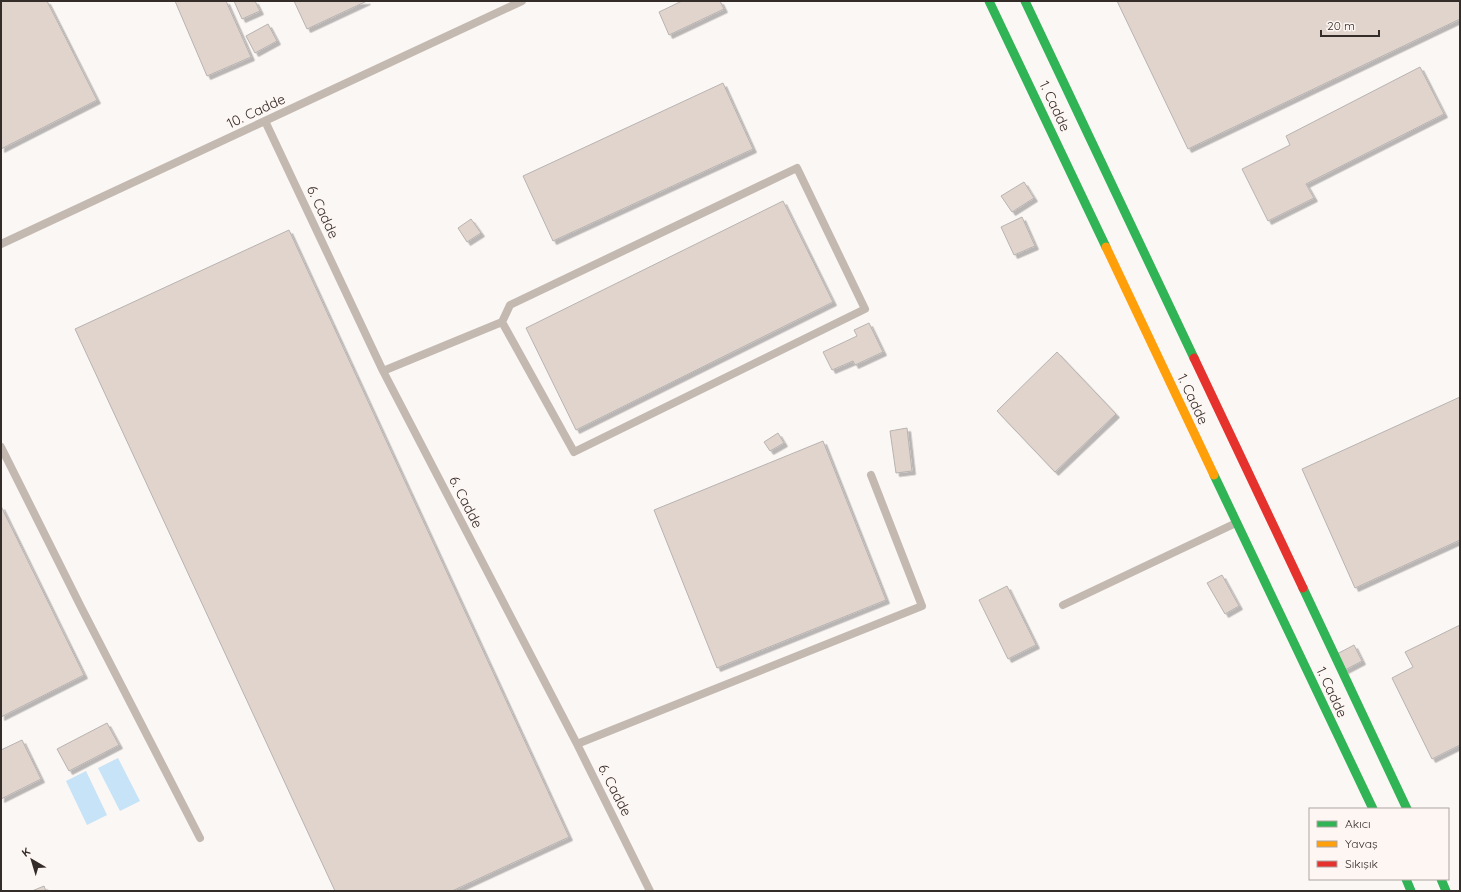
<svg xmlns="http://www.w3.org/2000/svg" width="1461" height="892" font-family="Quicksand,sans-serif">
<defs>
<filter id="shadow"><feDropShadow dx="3.5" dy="3.5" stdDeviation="0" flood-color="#0004"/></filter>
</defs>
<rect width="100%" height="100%" fill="#fbf7f5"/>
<!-- water -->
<path fill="#c6e3f7" d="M118 758 140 801 120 811 98 768Z
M86 771 107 815 87 825 66 781Z"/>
<!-- building -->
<path fill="#e0d4cd" stroke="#b8b3b0" filter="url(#shadow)" d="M1 1H47L97 100 1 149Z
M175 1H226L251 57 207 76Z
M234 1H255L260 11 242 19Z
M294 1H367L307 29Z
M682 1H720L724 9 669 35 659 12Z
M1117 1H1460V19L1188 149Z
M268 24 277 41 255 53 246 36Z
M1420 67 1444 114 1306 184 1314 198 1268 221 1242 169 1290 145 1286 136Z
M723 83 753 149 553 241 523 176Z
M1024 182 1034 198 1012 212 1001 196Z
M783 201 833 302 576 430 526 328Z
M1022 217 1035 246 1014 255 1001 227Z
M471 219 481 233 467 242 458 228Z
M289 230 569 837 452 891H335L75 329Z
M869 323 883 352 855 365 853 361 832 370 823 352 857 336 854 330Z
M1057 352 1116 414 1055 472 997 411Z
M1460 397V540L1355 588 1302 469Z
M907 428 912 471 896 473 890 431Z
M778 433 784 443 770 451 764 442Z
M823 441 886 600 717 668 654 510Z
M1 506 84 675 1 717Z
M1222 575 1239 606 1225 614 1207 583Z
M1007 586 1036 645 1008 659 979 600Z
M1460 625V745L1432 759 1392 678 1413 667 1405 652Z
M1354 645 1362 661 1345 670 1337 654Z
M107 723 119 745 69 771 57 749Z
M22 740 41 779 1 799V750Z
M44 886 46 891H32Z"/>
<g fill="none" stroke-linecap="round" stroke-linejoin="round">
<!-- lane -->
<path stroke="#c4b9b0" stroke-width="8" d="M265 121 383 371 577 744 650 891
M1 244 522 1
M383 371 502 322 510 305 797 168 865 309 574 452 502 322
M1 447 81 607 200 838
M1063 605 1236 523
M577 744 922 606 871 475"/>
<!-- fast -->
<path stroke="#30b455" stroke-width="9" d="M989 1 1106 247
M1025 1 1194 358
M1214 475 1373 809
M1303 588 1407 809
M1406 879 1411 891
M1441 879 1446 891"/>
<!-- slow -->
<path stroke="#ff9f0a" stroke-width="9" d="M1106 247 1214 475"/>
<!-- jam -->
<path stroke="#e5322d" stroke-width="9" d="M1194 358 1303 588"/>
</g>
<g text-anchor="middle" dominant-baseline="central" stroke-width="3" stroke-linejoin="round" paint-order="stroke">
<!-- street labels -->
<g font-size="14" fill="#332c28" stroke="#fef6f2">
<text transform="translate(1055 106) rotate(65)">1. Cadde</text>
<text transform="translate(256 111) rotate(-25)">10. Cadde</text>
<text transform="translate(323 212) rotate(65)">6. Cadde</text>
<text transform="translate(1193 399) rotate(65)">1. Cadde</text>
<text transform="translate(466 502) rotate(63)">6. Cadde</text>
<text transform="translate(1332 692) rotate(65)">1. Cadde</text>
<text transform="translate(615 790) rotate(63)">6. Cadde</text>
</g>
</g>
<!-- border -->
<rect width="1461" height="892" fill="none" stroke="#332c28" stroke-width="4"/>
<!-- legend -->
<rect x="1309" y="808" width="140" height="72" fill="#fef6f2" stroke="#ada5a1"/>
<rect x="1317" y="821" width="20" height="6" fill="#30b455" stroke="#ada5a1"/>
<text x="1345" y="828" font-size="12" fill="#332c28">Akıcı</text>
<rect x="1317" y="841" width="20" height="6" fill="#ff9f0a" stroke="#ada5a1"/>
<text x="1345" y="848" font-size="12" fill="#332c28">Yavaş</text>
<rect x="1317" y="861" width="20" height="6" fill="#e5322d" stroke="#ada5a1"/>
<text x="1345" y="868" font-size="12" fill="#332c28">Sıkışık</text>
<!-- north arrow -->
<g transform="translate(32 860) rotate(322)" stroke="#fef6f2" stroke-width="3" paint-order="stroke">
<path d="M0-3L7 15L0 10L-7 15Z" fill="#332c28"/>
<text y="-6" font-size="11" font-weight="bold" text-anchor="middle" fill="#332c28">K</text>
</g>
<!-- scale -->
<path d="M1321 30v6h58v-6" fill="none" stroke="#332c28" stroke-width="2"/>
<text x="1327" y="30" font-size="12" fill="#332c28" stroke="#fef6f2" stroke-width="3" paint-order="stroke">20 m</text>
</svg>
